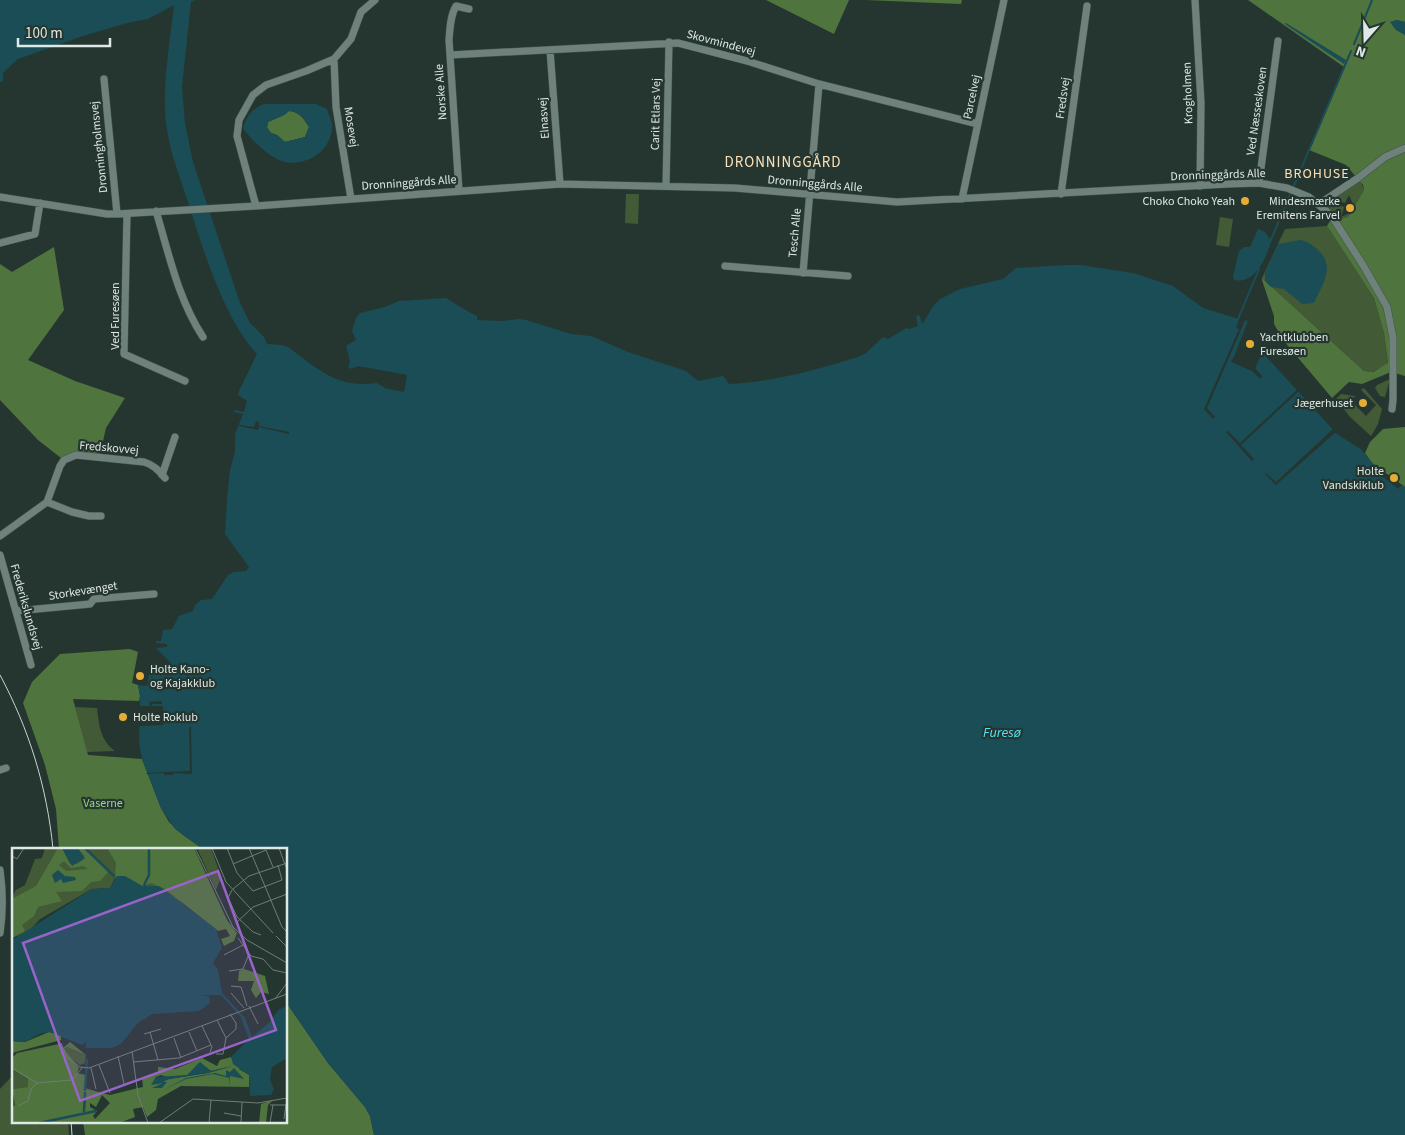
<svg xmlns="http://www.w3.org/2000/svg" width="1405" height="1135" font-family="'Source Sans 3',sans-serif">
<rect width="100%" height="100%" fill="#253630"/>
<!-- green -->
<path fill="#425b36" d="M1360 180 1364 190 1348 217 1340 219 1323 205 1327 201 1344 207 1341 217 1350 213 1353 204 1349 195 1345 203 1331 199Z
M626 194H639L638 224 625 223Z
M1220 217 1233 219 1229 247 1216 245Z
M1327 226 1374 298 1384 333 1388 364 1372 372 1364 371 1262 278 1285 229Z
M1390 379 1385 397 1380 396 1375 388 1377 385Z
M1364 388 1382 409 1378 424 1371 436 1350 417 1336 399 1341 394 1355 396 1351 401 1366 416 1376 405 1361 390Z
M75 707 97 708C99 725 100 740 115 751L87 752Z
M14 1074V1121H68L69 1135H0V1089Z"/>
<!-- forest -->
<path fill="#4f743d" d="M766 0H849L834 34Z
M865 0H962L961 4Z
M1248 0H1405V22L1396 20 1395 29 1405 35V376L1391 372 1362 384 1349 382 1332 398 1283 340 1274 324V316L1262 280V278L1364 371 1373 372 1388 363 1384 333 1374 298 1327 226 1334 214 1340 219 1348 217 1364 190 1363 185 1346 165 1309 150 1344 67Z
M289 111C300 112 303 118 309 127L305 137 285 142 277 135 271 133 267 128 268 122 284 115Z
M54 247 64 310 28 360 75 381 125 398 106 428 100 454 75 453 61 458 38 440 0 400V264L12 272Z
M1405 427V487L1372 463 1365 453 1370 442 1383 429Z
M130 649 138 652 132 683 138 685 140 696 139 701 73 699 88 755 142 759 161 808 169 822 183 835 203 849H59L56 809 45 765 23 703 32 682 60 654Z
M286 1002 328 1063 365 1107 370 1116 374 1135H85L83 1121H286Z"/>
<!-- water -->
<path fill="#1a4d56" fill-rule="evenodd" d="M0 0H196L191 2 182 87 185 123 193 162 240 303 250 323 264 337 267 344 282 345 288 347C318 369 337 389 377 383L385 388 404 392 407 375 358 366 351 369 348 367 350 362 346 346 356 340 352 331 356 318 360 313 385 307 399 301 446 298 467 311 477 316V320L502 321 519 319 526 320 571 334 591 336 628 352 686 371 698 381 723 376 729 384C773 382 816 370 858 357L866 353 883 337 888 339 906 328 909 329 918 326 916 316 919 315 922 323H923L934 305 940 299 960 289 1003 279 1016 268 1065 265H1080L1133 273 1173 286 1203 308 1239 319 1236 328 1241 330 1245 320 1248 321 1233 359 1255 368 1262 352 1337 434 1362 450 1372 463 1383 471 1381 475 1398 489 1402 485 1405 487V1135H374L370 1116 365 1107 328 1063 286 1002V849H203L175 829 161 808 142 759 139 743 140 696 138 685 147 686 150 668 165 673 170 669 169 661 156 648 167 647V644L156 643V641H161L163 630 172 629 179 616 193 611 195 605 201 600 212 599 228 575 234 572 246 571 249 567 225 534 227 499 230 470 235 452V434L243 414 234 412V410L244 412 247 401 238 395 239 391 257 354C222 316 202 245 186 196 178 172 169 148 166 123 162 84 170 43 174 5L148 19 127 23 83 36 18 59 3 73V81L0 82Z
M1396 20 1405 22V35L1395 29 1390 22Z
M1286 23 1346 60 1344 64 1285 24Z
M264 104H316L327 109C328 114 333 122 332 127 331 151 308 166 285 162 271 159 250 139 243 128 247 115 252 109 264 104ZM289 111C300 112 304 118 309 127L305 137 285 142 277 135 271 133 267 127 268 122 284 115Z
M1258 229 1265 232 1271 241C1267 257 1255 285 1234 280L1233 276 1239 251 1244 247H1250Z
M1300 240C1309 242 1313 245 1320 252 1335 267 1322 286 1314 303L1302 304 1284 289 1271 287 1265 281V273L1278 244Z"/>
<!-- pier -->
<path fill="#253630" d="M1239 329 1241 330 1207 408 1215 417 1213 419 1204 409Z
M1261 350 1262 352 1255 368 1262 376 1260 379 1252 371 1231 362 1233 358 1237 360 1238 358 1254 365Z
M1297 390 1299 391 1241 445 1254 459 1252 461 1226 432 1228 431 1240 443Z
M256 421 259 422V426L289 432V434L259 427 258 430 239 426V425L254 427Z
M1333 429 1336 432 1276 485 1265 474 1266 473 1276 482Z
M162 701V704H152V706H163V715L184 716V718H166L163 725 139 726V706H150L149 702Z
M189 727H191L192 774 174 773V775H164V773L147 774 146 773 190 771Z"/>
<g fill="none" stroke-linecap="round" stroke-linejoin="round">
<!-- stream -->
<path stroke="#1a4d56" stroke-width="2" d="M1354 44 1372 0
M1270 242 1351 51
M1238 319 1259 269"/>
<!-- minor casing -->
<g stroke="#43524d" stroke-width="8">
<path id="minor" d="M1195 0 1201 103 1200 186
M550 50 560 184
M450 55 678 43 747 61 819 84 978 124
M334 59 336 107 351 199
M104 79 117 214
M1259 183 1278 41
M666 186 669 42
M459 191 449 40C450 29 450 16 456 6L469 9
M1061 194 1087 6
M0 197 107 214H117L256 206 560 184 735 188 897 202 1228 184 1259 183 1287 188 1309 197 1331 215 1363 265 1387 307 1393 338V400L1392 409
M962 199 1004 0
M1319 204 1358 178 1385 157 1405 148
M256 206 237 136 239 120 253 95 266 85 306 71 334 59 351 39 361 12 375 0
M156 211C169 254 178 299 203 337
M127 214 124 354 185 381
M0 243 35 234 40 203
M725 266 848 276
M803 273 819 84
M162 475 175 437
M47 502 72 512 89 516H101
M0 536 47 502 60 466 64 460 76 455 144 462C154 465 158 470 165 478
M0 555 31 665
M16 611 90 604 94 599 154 594
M0 770 6 768
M0 870C3 891 3 913 0 933"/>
</g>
<!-- minor -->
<use href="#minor" stroke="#6f817b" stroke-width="7"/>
<!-- tram -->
<path stroke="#c9d4d1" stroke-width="1" d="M0 675C29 729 47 787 53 849
M71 1121 72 1135"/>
</g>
<!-- markers -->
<g fill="#e7ac36" stroke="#253630" stroke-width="2">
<circle cx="1245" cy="201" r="5"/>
<circle cx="1350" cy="208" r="5"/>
<circle cx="1250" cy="344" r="5"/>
<circle cx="1363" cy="403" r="5"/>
<circle cx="1394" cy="478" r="5"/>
<circle cx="140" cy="676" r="5"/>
<circle cx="123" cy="717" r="5"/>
</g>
<g text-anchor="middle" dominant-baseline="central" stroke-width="4.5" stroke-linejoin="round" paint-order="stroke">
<!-- street labels -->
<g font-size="12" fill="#dee8e5" stroke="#253630">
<text transform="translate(721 43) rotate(15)">Skovmindevej</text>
<text transform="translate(441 92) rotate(-94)">Norske Alle</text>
<text transform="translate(1188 93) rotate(-92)">Krogholmen</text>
<text transform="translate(972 97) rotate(-78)">Parcelvej</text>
<text transform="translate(1063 98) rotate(-82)">Fredsvej</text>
<text transform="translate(1257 111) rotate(-82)">Ved Næsseskoven</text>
<text transform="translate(656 114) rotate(-89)">Carit Etlars Vej</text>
<text transform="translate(544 118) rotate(-94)">Elnasvej</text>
<text transform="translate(351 127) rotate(81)">Mosevej</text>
<text transform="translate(99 147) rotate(-96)">Dronningholmsvej</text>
<text transform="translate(1218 175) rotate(-2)">Dronninggårds Alle</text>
<text transform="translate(409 183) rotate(-4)">Dronninggårds Alle</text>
<text transform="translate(815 184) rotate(5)">Dronninggårds Alle</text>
<text transform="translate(795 233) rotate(-85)">Tesch Alle</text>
<text transform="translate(115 316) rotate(-90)">Ved Furesøen</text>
<text transform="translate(109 448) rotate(5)">Fredskovvej</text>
<text transform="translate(83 591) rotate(-9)">Storkevænget</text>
<text transform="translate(26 607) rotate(74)">Frederikslundsvej</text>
</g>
<!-- poi labels -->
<g font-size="12" fill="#dee8e5" stroke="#253630" text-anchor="end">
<text x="1235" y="201">Choko Choko Yeah</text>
<text x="1340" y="201">Mindesmærke<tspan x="1340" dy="14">Eremitens Farvel</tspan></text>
<text x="1260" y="337" text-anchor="start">Yachtklubben<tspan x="1260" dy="14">Furesøen</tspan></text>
<text x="1353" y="403">Jægerhuset</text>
<text x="1384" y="471">Holte<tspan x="1384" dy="14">Vandskiklub</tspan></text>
<text x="150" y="669" text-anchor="start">Holte Kano-<tspan x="150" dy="14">og Kajakklub</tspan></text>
<text x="133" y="717" text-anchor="start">Holte Roklub</text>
</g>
<!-- park labels -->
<g font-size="12" fill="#9ed484" stroke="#253630">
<text x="103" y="803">Vaserne</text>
</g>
<!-- neighbourhood labels -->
<g font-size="14" letter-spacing="1" fill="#fae1b8" stroke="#253630">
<text x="1317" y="174">BROHUSE</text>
</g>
<!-- water labels -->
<g font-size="14" font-style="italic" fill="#55e0f7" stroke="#253630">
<text x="1002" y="733">Furesø</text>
</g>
<!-- quarter labels -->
<g font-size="15" letter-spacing="1" fill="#fae1b8" stroke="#253630">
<text x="783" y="162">DRONNINGGÅRD</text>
</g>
</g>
<!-- overview -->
<g transform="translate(12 848)">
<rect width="275" height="275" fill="#253630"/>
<path d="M33 0H50L60 18 66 0 100 25 74 0H111L173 56 113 28H104L98 40 80 41 28 71 17 83 0 90V49L4 42 13 37 23 11 30 10ZM185 0H199L209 29 204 42ZM55 199 74 207 73 215 68 217 57 210 52 201ZM0 221 16 231V239L0 241Z" fill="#425b36"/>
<path d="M46 0H50L58 16H65L71 12 66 0H74L103 29 104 15 95 0H182L215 72 225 85 222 93 212 98 209 91 218 88 214 81 206 83 153 41 139 35 130 38 112 28 103 30 97 23 88 33 79 34 70 43 44 44 50 53 26 59 22 68 10 77 13 83 0 90V51L24 38ZM52 13 59 20 71 18 76 21 54 23 47 17ZM232 121 253 128 257 146 249 144 244 150 239 142 242 133H226L227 123ZM37 184 49 187V192L0 205V193L13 194ZM58 194 74 207 55 199 52 201 67 220 65 225 74 227 73 240 86 244 98 247 126 240 131 239 130 230 146 225V219L163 221 190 210 205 218 208 212 219 209 229 219 227 221 237 227V239L169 238 146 251 144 262 135 269 131 259 121 261 123 269 107 275H0V259L3 257 0 241 16 239V231L0 221V210L5 205 47 196 51 200ZM187 215 199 223 221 218 195 225 157 231 141 236 144 229 149 227 158 230 176 227ZM90 247 98 255 83 271 81 268 85 263 78 259V255L84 259ZM261 252 256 257 254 275H247L249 256Z" fill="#4f743d" fill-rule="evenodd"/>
<path d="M50 0H66L73 10 60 18ZM46 22 53 28 63 29 64 32 51 35 49 31 43 35 40 27ZM105 28H113L130 38H147L204 81 210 100 201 115 206 122 210 145 233 170 240 189 258 174 266 162 275 158V210L260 219 258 231 262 241 259 247 238 248 237 227 221 216 219 209 237 191 229 169 209 147H188L197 148 198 155 187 163 140 166 126 175 109 196 100 200H74V194L70 197 38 184 27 186 13 194 0 193V92L80 41 98 40ZM188 214 199 223 221 218 196 225 157 231 151 234H155L150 240H140L151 235 139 237 144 229 175 227ZM222 220 232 231 218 228 217 238V230L201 226 174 231 151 242 174 230 203 225 214 228V222L218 224Z" fill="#1a4d56"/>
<path fill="none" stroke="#1a4d56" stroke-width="2.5" d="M73 0 103 29M132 37 137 27V0M73 243 75 211M72 264 73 244M27 275 84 263"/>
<path fill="none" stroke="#6f7d78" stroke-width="1" d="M183 0 221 79 235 92 275 115M200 0 214 34 261 85M215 0 225 25 241 43 270 32 266 17M237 0 270 79 275 84M267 0 275 22M0 8 5 11 12 0M221 16 254 2 261 19M221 41 237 28 275 15M220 42 216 50 225 69 241 84 249 87M224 75 241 59 275 46M264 88 275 99M226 90 239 108 251 111 261 122 275 125M212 107 231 97M217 123 231 121 237 106M219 138 229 139 235 158M219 145 232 160M263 151 275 135M237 158 246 176M205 172 214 190M190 178 200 199 198 204M138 184 146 212M177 184 185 203M132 186 149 181M162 190 169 210M49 195 55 209 68 219 77 220 275 146M120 203 126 247 136 275M204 206H211L214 190 224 181V175L218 166M106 208 112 236M121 214 167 210 199 197M87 217 98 245M0 220 25 235M79 220 84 241M258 257H275M6 258 16 253 19 241 25 235 60 232 70 220M212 265 229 268M272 271 274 256M147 275 181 251 246 255 275 250M197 275 199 252M229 275 230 254M258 275 261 257"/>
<path fill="#9964ca" fill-opacity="0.15" stroke="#9964ca" stroke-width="2.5" d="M206 23 264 182 68 253 11 95Z"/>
<rect width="275" height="275" fill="none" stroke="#dee8e5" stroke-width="2.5"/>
</g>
<!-- north arrow -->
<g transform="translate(1365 40) rotate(200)" stroke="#253630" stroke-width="4" paint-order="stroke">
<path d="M0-4L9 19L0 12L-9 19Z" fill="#dee8e5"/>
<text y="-8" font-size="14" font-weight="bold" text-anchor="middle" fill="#dee8e5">N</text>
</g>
<!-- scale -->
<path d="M18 38v8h92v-8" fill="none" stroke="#dee8e5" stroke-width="2.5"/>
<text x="25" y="38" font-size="15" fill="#dee8e5" stroke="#253630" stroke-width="4" paint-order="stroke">100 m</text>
</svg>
